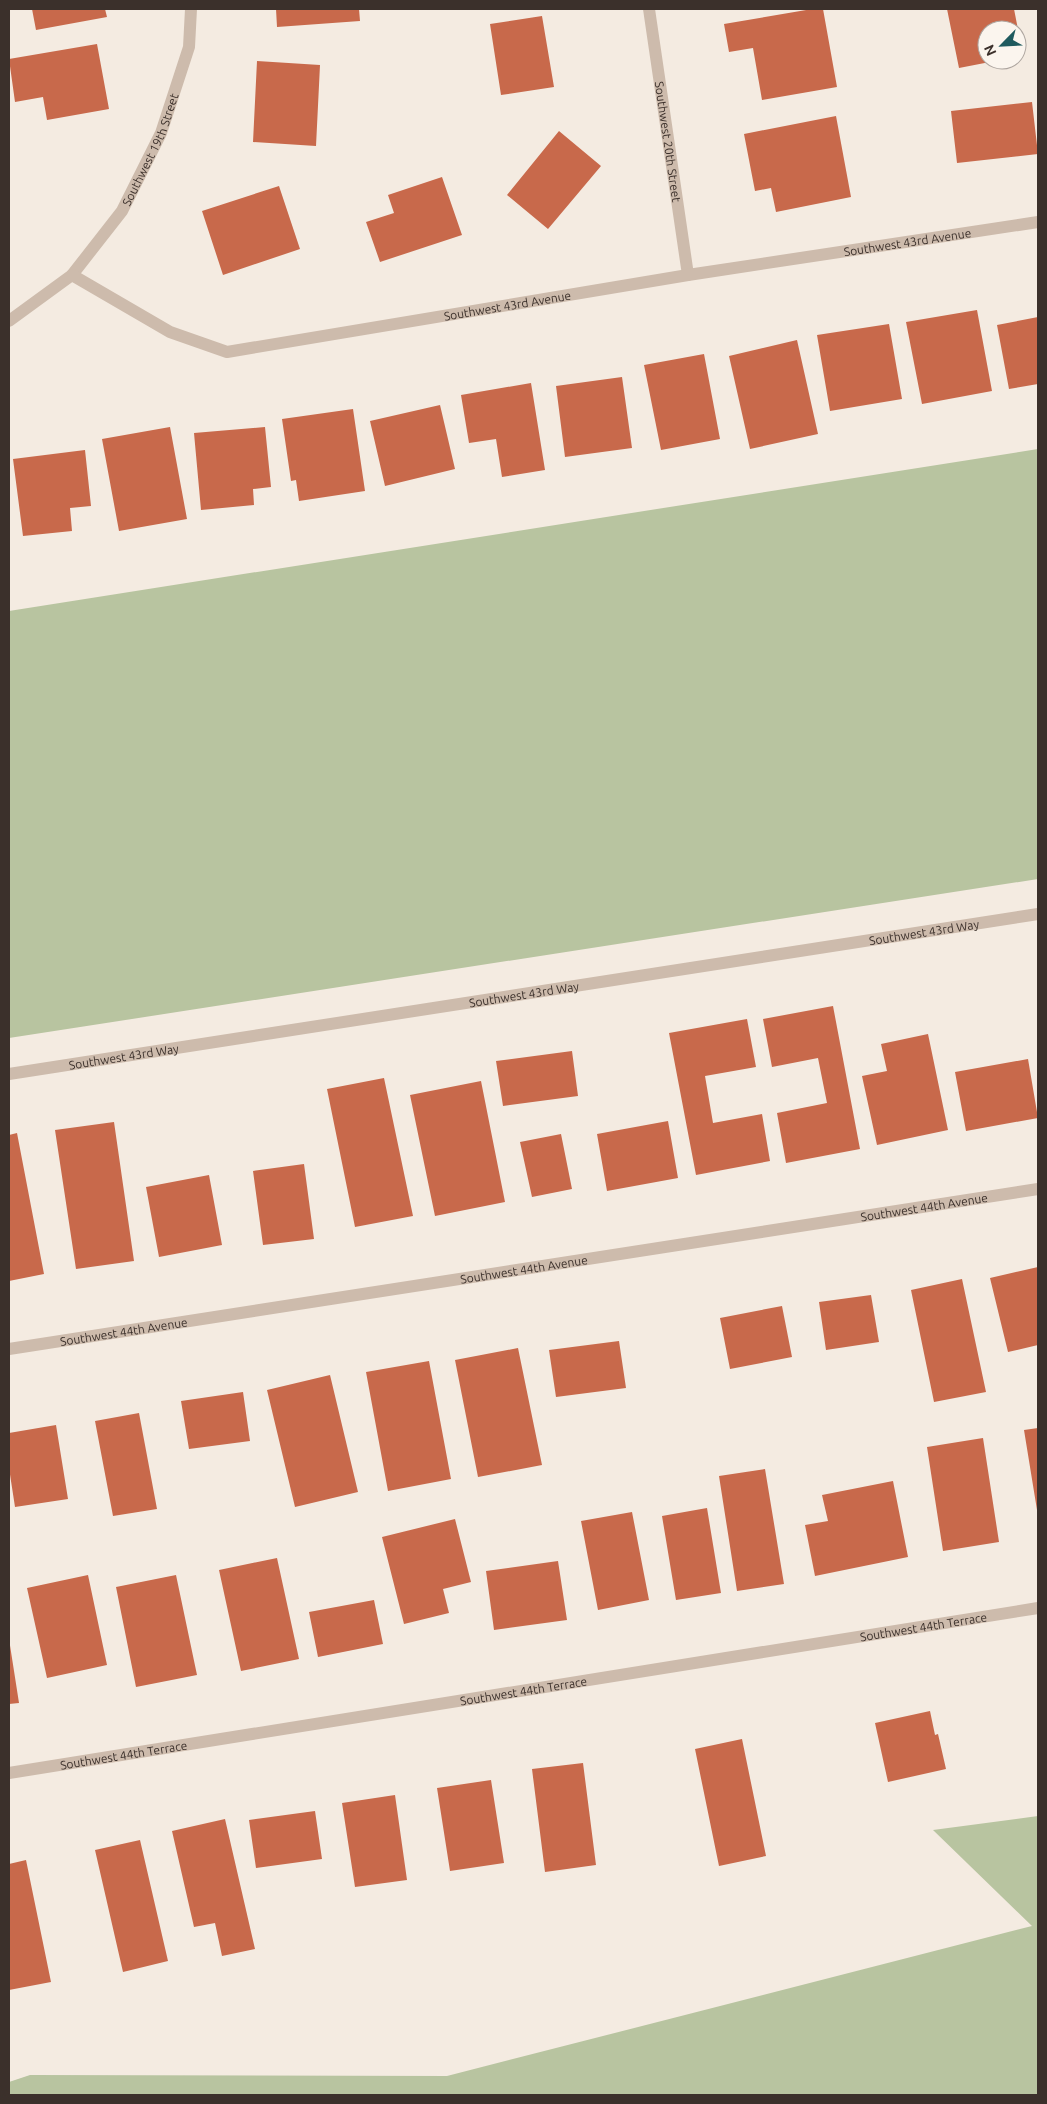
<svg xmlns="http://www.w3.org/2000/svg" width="1047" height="2104" font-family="Ubuntu,sans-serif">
<rect width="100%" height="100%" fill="#f4ebe1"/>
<!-- green -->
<path fill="#b8c4a0" d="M1038 449V879L9 1038V611Z
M1038 1816V2095H9V2082L30 2075 447 2076 1032 1926 933 1830Z"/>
<!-- building -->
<path fill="#c8694b" d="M32 9H105L107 17 36 30Z
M276 9H359L360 21 277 27Z
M812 9H823L837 87 762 100 753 48 729 52 724 24Z
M947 9H1014L1023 55 1017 56V30H987V60L995 61 959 68Z
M542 16 554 87 501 95 490 24Z
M97 44 109 109 47 120 43 97 15 102 9 59Z
M257 61 320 65 316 146 253 142Z
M1032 102 1038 154 957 163 951 111Z
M836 116 851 197 776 212 771 188 755 191 744 134Z
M559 131 601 166 548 229 507 195Z
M442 177 462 235 380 262 366 222 394 213 388 195Z
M279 186 300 249 223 275 202 211Z
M977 310 992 391 922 404 906 322Z
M1038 317V384L1009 389 997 325Z
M889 324 902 399 830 411 817 335Z
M797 340 818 434 750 449 729 356Z
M704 354 720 439 661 450 644 365Z
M622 377 632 448 565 457 556 386Z
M531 383 545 470 502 477 496 439 469 443 461 395Z
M440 405 455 469 385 486 370 421Z
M353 409 365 491 299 501 296 480 291 481 282 419Z
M170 427 187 519 119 531 102 439Z
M265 427 271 487 253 489 254 505 201 510 194 433Z
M85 450 91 506 70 508 72 531 23 536 13 459Z
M833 1006 860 1149 786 1163 777 1113 827 1103 818 1058 772 1067 763 1019Z
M747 1019 756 1067 705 1076 713 1123 762 1114 770 1161 696 1175 669 1033Z
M928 1034 948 1130 877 1145 862 1076 887 1071 881 1044Z
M572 1051 578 1096 503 1106 496 1061Z
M1028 1059 1038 1118 966 1131 955 1072Z
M384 1078 413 1216 355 1227 327 1089Z
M481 1081 505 1202 435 1216 410 1095Z
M668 1121 678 1178 607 1191 597 1134Z
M114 1122 134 1261 76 1269 55 1130Z
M17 1133 44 1274 9 1281V1135Z
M561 1134 572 1189 532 1197 520 1142Z
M304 1164 314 1239 263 1245 253 1171Z
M209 1175 222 1245 159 1257 146 1187Z
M1038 1267V1345L1008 1352 990 1278Z
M962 1279 986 1392 934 1402 911 1290Z
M871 1295 879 1342 826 1350 819 1302Z
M782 1306 792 1357 730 1369 720 1318Z
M619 1341 626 1388 556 1397 549 1350Z
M518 1348 542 1465 478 1477 455 1360Z
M429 1361 451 1479 388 1491 366 1372Z
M330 1375 358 1492 295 1507 267 1390Z
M243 1392 250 1441 189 1449 181 1401Z
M139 1413 157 1509 113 1516 95 1421Z
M56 1425 68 1499 15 1507 9 1468V1433Z
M1038 1428V1509L1037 1510 1024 1430Z
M983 1438 999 1542 943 1551 927 1447Z
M765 1469 784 1584 737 1591 719 1476Z
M893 1481 908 1557 815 1576 805 1525 828 1521 822 1495Z
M707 1508 721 1593 676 1600 662 1516Z
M632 1512 649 1600 598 1610 581 1521Z
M455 1519 471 1582 443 1589 449 1613 404 1624 382 1537Z
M277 1558 299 1659 241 1671 219 1570Z
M558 1561 567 1620 494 1630 486 1571Z
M88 1575 107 1665 47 1678 27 1588Z
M176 1575 197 1675 136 1687 116 1587Z
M374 1600 383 1644 318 1657 309 1612Z
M9 1639 19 1703 9 1704Z
M930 1711 935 1735 938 1734 946 1769 888 1782 875 1723Z
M742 1739 766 1856 719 1866 695 1749Z
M583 1763 596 1865 545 1872 532 1769Z
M491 1780 504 1863 450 1871 437 1788Z
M395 1795 407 1880 355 1887 342 1803Z
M315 1811 322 1859 256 1868 249 1820Z
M225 1819 255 1949 222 1956 215 1923 194 1927 172 1831Z
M140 1840 168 1961 123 1972 95 1850Z
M26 1860 51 1982 9 1990V1864Z"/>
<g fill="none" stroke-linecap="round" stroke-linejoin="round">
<!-- minor -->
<g stroke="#cdbbac" stroke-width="12">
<path id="s1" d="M649 9 688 275"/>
<path id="s2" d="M72 275 122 211 161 133 189 47 191 9"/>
<path id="s3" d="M9 321 72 275 170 332 227 352 688 275 1038 222"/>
<path id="s4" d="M9 1074 1038 914"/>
<path id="s5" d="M9 1349 1038 1189"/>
<path id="s6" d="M9 1773 1038 1608"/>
</g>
</g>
<g text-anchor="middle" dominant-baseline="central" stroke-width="5" stroke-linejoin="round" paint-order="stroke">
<!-- street labels -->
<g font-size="12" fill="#3b302b" stroke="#fbf5ee">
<text stroke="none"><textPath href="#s1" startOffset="134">Southwest 20th Street</textPath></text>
<text stroke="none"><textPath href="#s2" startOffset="149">Southwest 19th Street</textPath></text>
<text stroke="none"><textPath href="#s3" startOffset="941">Southwest 43rd Avenue</textPath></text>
<text stroke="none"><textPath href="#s3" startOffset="536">Southwest 43rd Avenue</textPath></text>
<text stroke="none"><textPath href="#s4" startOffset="926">Southwest 43rd Way</textPath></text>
<text stroke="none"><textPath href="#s4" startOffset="521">Southwest 43rd Way</textPath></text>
<text stroke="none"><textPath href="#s4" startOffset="116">Southwest 43rd Way</textPath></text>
<text stroke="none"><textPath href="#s5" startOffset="926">Southwest 44th Avenue</textPath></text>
<text stroke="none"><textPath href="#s5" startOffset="521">Southwest 44th Avenue</textPath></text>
<text stroke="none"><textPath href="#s5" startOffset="116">Southwest 44th Avenue</textPath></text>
<text stroke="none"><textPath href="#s6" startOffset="926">Southwest 44th Terrace</textPath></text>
<text stroke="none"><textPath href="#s6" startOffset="521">Southwest 44th Terrace</textPath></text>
<text stroke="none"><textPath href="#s6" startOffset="116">Southwest 44th Terrace</textPath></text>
</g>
</g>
<!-- border -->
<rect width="1047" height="2104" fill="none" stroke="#3b302b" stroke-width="20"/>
<!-- north arrow -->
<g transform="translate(1002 45) rotate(246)"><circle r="24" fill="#fbf5ee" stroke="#aea6a0"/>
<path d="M0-4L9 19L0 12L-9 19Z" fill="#1f5a5e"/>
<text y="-8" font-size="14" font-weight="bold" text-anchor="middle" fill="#3b302b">N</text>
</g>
</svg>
